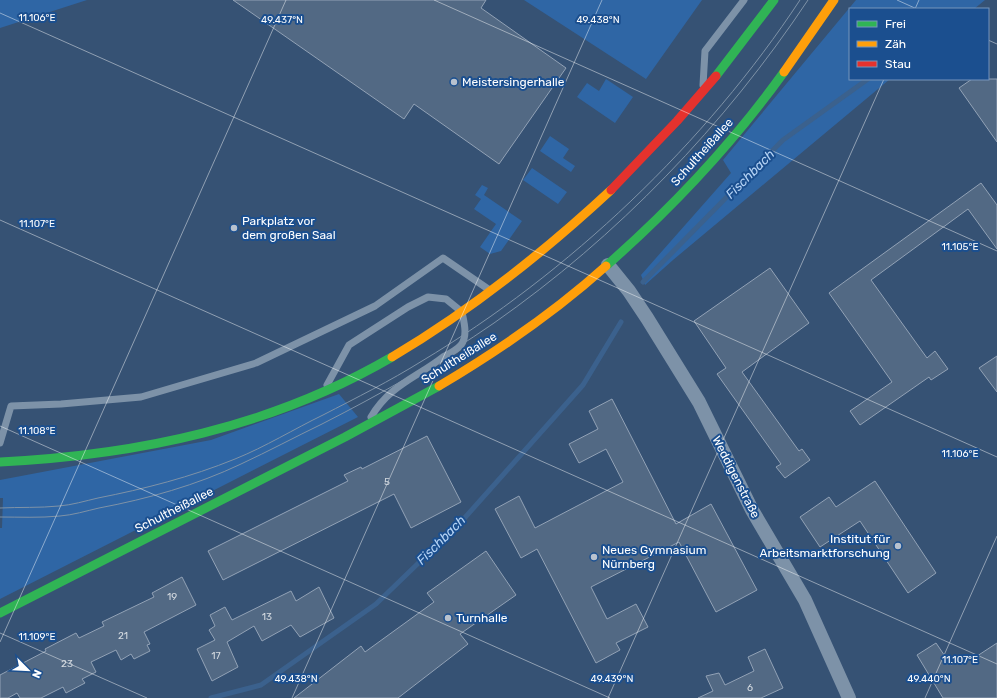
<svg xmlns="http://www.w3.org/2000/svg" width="997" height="698" font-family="Rubik,sans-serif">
<rect width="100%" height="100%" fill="#365274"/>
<!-- green -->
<path fill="#2f66a5" d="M0 0H87L0 28Z
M524 0H702L646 79Z
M856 0H985L974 9H850V79H890L673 260 645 285 641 275 731 173 723 160Z
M606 79 633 97 615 123 577 97 587 83 599 91Z
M550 136 569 149 563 158 575 166 571 172 540 151Z
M532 168 567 192 558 204 523 180Z
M482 185 488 188 484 195 522 221 501 251 490 254 480 247 496 224 474 209 481 199 475 195Z
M339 394 358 417 0 599V528H2L3 498H0V480L211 440Z"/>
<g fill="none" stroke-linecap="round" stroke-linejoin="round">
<!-- stream -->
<path stroke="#3b618d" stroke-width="5" d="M643 282 783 140 868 79
M211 698 261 685 376 604 461 522 583 385 621 322"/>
</g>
<!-- building -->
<path fill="#526984" stroke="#92a2b6" d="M233 0H486L481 8 566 68 499 164 414 104 404 119Z
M972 79H997V142L959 88Z
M981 183 997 205V249L968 209 871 280 927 358 935 351 948 369 931 380 929 377 860 425 850 411 892 382 829 293Z
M770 268 809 323 742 372 799 451 802 449 810 460 785 478 776 467 781 464 717 374 726 368 694 321Z
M997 356V392L979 368Z
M612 399 676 524 711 504 757 590 716 612 679 542 591 587 607 619 636 604 648 627 616 643 620 650 596 663 537 549 521 558 495 509 519 496 535 528 623 482 606 449 579 463 569 444 598 429 589 411Z
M427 436 461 502 411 528 394 494 223 580 208 551 348 481 344 475 361 467 362 469Z
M875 481 936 573 908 593 860 521 820 547 800 517 829 497 836 507Z
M486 551 516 595 460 634 468 644 398 698H294L361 646 365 652 434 602 427 593Z
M182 577 196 605 144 632 150 644 147 645 150 651 134 659 131 654 121 660 116 650 91 662 96 672 82 679 85 683 66 693 63 687 41 698H20L17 693 8 698H0V675L46 651 45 649 76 633 79 638 104 626 102 622 154 597 152 593Z
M319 587 334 618 300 637 291 625 262 641 254 626 227 642 238 667 212 681 197 649 215 640 209 630 215 626 210 615 225 607 232 620 291 591 296 601Z
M936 643 951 665 967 655 971 660 997 643V698H943L917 655Z
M765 649 783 688 761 698H698L713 691 706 676 719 673 725 685 754 671 748 657Z"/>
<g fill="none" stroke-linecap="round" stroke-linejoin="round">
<!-- lane -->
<path stroke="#7d92a8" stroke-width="7" d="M703 85 705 51 744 0
M327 385 349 345 408 307 428 297 446 299 462 312C464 322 468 336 461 345 457 350 449 354 443 357 416 378 390 385 371 417
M0 443 11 406 61 404 141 397 256 363 375 306 443 258 491 291"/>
<!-- street -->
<path stroke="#7d92a8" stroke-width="14" d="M608 265 629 291 647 318 699 402 752 510 805 600 849 698"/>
<!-- fast -->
<path stroke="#30b455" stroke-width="9" d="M716 76 774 0
M606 266C672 208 733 143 784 72
M0 462C138 455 272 427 392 357
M0 613 345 437 439 386"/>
<!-- slow -->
<path stroke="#ff9f0a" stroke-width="9" d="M784 72 834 0
M392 357C473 309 542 254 611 190
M439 386C498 351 555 312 606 266"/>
<!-- jam -->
<path stroke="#e5322d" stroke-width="9" d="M611 190 677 121 716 76"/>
<!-- tram -->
<path stroke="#7e92a7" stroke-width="1" d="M0 508C19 507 40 508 59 506 72 505 85 501 98 498 144 489 191 477 235 459 265 447 294 429 323 415 356 398 390 381 422 361 569 273 706 143 800 0
M0 517C20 517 40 518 60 516 73 515 86 511 99 508 147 499 197 485 241 464 269 451 295 437 322 424 381 394 439 361 494 323 617 237 725 125 808 0"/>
</g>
<!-- ticks -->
<path fill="none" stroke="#fff" stroke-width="1" stroke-opacity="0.45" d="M434 0 997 251M897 0 917 9M915 9 919 0M0 13 997 457M988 40 997 44M0 220 997 664M0 426 610 698M0 633 147 698M0 642 286 0M292 698 602 0M608 698 884 79M925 698 997 536"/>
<!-- markers -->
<g fill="#b9c2ce" stroke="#1b4f8f" stroke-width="1.5">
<circle cx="454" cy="82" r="4"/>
<circle cx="234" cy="228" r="4"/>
<circle cx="898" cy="546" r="4"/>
<circle cx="594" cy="557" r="4"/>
<circle cx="448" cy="618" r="4"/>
</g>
<g text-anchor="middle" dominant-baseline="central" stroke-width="4" stroke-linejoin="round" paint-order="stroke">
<!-- number labels -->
<g font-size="10" fill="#d4dae0">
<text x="387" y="482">5</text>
<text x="172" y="597">19</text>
<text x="267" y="617">13</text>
<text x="123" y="636">21</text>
<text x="216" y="656">17</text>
<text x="67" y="664">23</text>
<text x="750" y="688">6</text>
</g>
<!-- poi labels -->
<g font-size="12" fill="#fff" stroke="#1b4f8f" text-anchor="start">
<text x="462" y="82">Meistersingerhalle</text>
<text x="242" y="221">Parkplatz vor<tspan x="242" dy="14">dem großen Saal</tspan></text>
<text x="890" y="539" text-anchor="end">Institut für<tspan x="890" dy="14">Arbeitsmarktforschung</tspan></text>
<text x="602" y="550">Neues Gymnasium<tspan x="602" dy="14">Nürnberg</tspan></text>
<text x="456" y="618">Turnhalle</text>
</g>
<!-- street labels -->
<g font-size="12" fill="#fff" stroke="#1b4f8f">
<text transform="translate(702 152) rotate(-48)">Schultheißallee</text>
<text transform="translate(459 358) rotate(-32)">Schultheißallee</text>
<text transform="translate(736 477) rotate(63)">Weddigenstraße</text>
<text transform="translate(174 510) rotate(-27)">Schultheißallee</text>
</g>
<!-- water labels -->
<g font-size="13" font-style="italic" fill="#b5d3f5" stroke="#1b4f8f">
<text transform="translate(750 174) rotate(-45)">Fischbach</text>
<text transform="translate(441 540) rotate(-45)">Fischbach</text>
</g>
</g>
<g font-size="10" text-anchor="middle" fill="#fff" stroke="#1b4f8f" stroke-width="4" stroke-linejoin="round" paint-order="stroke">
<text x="37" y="21">11.106°E</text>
<text x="282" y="23">49.437°N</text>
<text x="598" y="23">49.438°N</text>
<text x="37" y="227">11.107°E</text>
<text x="960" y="250">11.105°E</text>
<text x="37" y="434">11.108°E</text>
<text x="960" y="457">11.106°E</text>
<text x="37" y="640">11.109°E</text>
<text x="960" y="663">11.107°E</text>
<text x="296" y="682">49.438°N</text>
<text x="612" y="682">49.439°N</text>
<text x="929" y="682">49.440°N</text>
</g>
<!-- legend -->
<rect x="849" y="8" width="140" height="72" fill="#1b4f8f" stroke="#7695bc"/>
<rect x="857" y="21" width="20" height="6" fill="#30b455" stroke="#7695bc"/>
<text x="885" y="28" font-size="12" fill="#ffffff">Frei</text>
<rect x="857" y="41" width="20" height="6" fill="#ff9f0a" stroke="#7695bc"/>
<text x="885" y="48" font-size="12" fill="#ffffff">Zäh</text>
<rect x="857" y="61" width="20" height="6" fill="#e5322d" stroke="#7695bc"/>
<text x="885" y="68" font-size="12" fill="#ffffff">Stau</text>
<!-- north arrow -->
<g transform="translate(28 670) rotate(114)" stroke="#1b4f8f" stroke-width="3" paint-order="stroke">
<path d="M0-3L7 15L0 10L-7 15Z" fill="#ffffff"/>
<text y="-6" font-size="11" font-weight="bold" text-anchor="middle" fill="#ffffff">N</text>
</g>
</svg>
